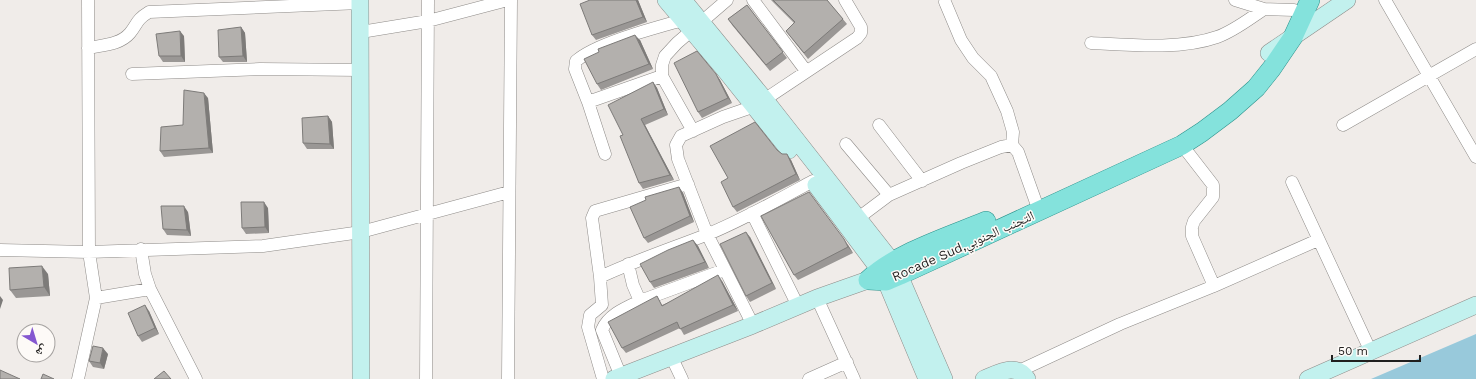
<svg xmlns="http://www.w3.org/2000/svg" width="1476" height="379" font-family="'Work Sans','Noto Naskh Arabic',sans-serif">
<rect width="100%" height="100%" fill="#f0ece9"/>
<!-- water -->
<path fill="#98c9db" d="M1476 334V379H1371Z"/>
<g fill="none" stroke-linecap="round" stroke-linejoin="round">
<!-- street casing -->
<g stroke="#8e8b88" stroke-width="13">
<path id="street" d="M753 0 806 71
M1235 0 1264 9 1294 10
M1385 0 1476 157
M945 2 961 40 973 58 991 76 1007 111 1013 132 1012 145
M361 32 428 21 508 0
M1091 43C1130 45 1180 50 1217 37 1234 31 1249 19 1264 9
M88 48C102 45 120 45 130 33 138 23 136 20 149 12L360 3
M132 74 260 69 361 70
M588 102 662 76
M879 125 922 181
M1343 125 1476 49
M693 131 662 76V65L665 56 677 43 727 0
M846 144 889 195
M1182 145 1213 185V197L1194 221 1192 227V236L1214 286
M605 154 588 102 575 69 576 61C596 43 655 28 683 20
M1292 182 1371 352
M752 213 798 306
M857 219 889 195 961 163 1001 147 1012 145 1018 152 1039 211
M141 249 145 274 150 289 196 379
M0 250 89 252 263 246 361 232 509 192
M628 264 633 285 640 301
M600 277 592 218 595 211 688 184
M96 298 150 289
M817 298 854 379
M753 325 707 234 678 159 676 145 681 136 723 117 755 106 857 38 861 33V27L845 0
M671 356 682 379
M1019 371 1120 324 1214 286 1318 240
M78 379 96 298 89 252 88 0
M426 379 428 0
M508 379 511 0
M603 379 588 327 590 315 602 305 600 277C634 261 670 249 706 235 743 220 778 200 813 181
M622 379 602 330C608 315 625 308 640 301L724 270
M809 379 847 362"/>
</g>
<!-- secondary casing -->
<g stroke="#8e8b88" stroke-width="18">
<path id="secondary" d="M360 0 361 379
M666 0 725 70 789 150
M683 0 765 100 893 263 900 277 944 379
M1269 53 1347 0
M816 185 879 269 886 281 927 379
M614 379 753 325 817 298 868 280
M984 379C999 373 1016 362 1027 379
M1308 379 1476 305"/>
</g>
<!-- primary casing -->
<g stroke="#2c918b" stroke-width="20">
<path id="primary" d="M868 280 886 281 900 275 1182 145 1202 132 1230 111 1256 88 1272 68 1293 37 1310 0
M868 280C896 253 950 236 986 221"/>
</g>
<!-- street -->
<use href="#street" stroke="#fff" stroke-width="12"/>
<!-- secondary -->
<use href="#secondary" stroke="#c2f1ee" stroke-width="17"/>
<!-- primary -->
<use href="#primary" stroke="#84e2dc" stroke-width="19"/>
</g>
<!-- wall -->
<path fill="#9a9795" d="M590 0H638L647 22 596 40 592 35Z
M771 0H827L847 24 808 59 786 31 794 23Z
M747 5 787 58 770 71 732 25 728 19Z
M241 27 245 33 247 62H223L219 57Z
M184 36 185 62H163L159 56Z
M640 40 653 69 601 90 597 84Z
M716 74 720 80 732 103 702 118 698 112Z
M653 82 657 88 668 115 645 125 674 180 643 189 639 183 623 135Z
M208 98 213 153 164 157 160 151 183 125Z
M328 116 332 122 334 149H307L303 143Z
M777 150 791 160 800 180 737 212 733 207Z
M679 187 683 193 694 222 648 243 644 238Z
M268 208 269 233 246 234 242 228Z
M188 212 191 236 167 235 163 229Z
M750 237 776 289 750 302 746 296Z
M693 240 698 246 709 268 654 288 650 282Z
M848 245 853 253 798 280 794 275Z
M48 274 50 296 16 298 10 290Z
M722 281 738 311 684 335 680 328 626 353 622 348 657 296 662 305Z
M149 311 159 334 142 342 138 336Z
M108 354 104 369 93 367 89 361Z"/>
<!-- shaded-wall -->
<path fill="#7d7b79" d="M636 0H638L647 22 643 17Z
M241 27 245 33 247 62 243 56Z
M180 31 184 36 185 62 181 56Z
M635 35 640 40 653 69 649 64Z
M716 74 720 80 732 103 728 98Z
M653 82 657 88 668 115 664 109Z
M204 93 208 98 213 153 209 148Z
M328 116 332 122 334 149 330 144Z
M641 119 645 125 674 180 670 175Z
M787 154 791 160 800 180 796 174Z
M679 187 683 193 694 222 690 216Z
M264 202 268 208 269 233 265 227Z
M184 206 188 212 191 236 187 230Z
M746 232 750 237 776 289 772 283Z
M844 239 848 245 853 253 848 247Z
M693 240 698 246 709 268 705 262Z
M42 266 48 274 50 296 44 287Z
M718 275 722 281 738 311 733 305Z
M0 296 3 300 0 309Z
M145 305 149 311 159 334 155 328Z
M103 348 108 354 104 369 100 363Z"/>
<!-- building -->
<path fill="#b3b0ad" stroke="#7d7b79" d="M590 0H636L643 17 592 35 580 4Z
M773 0H827L843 19 804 53 786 31 795 22Z
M747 5 783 52 766 65 728 19Z
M241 27 243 56 219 57 218 30Z
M180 31 181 56H159L156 34Z
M635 35 649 64 597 84 584 59 599 52 598 49Z
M697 51 716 74 728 98 698 112 674 63Z
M653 82 664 109 641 119 670 175 639 183 620 136 623 135 608 105Z
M184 90 204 93 209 148 160 151 161 127 183 125Z
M328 116 330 144 303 143 302 118Z
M755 122 777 150 782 154H787L796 174 733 207 721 182 728 178 710 146Z
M679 187 690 216 644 238 630 207 646 200 645 197Z
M809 192 844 239 848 247 794 275 761 216Z
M241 202H264L265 227 242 228Z
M161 206H184L187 230 163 229Z
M746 232 772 283 746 296 720 244Z
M693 240 705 262 650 282 640 264 668 250Z
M42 266 44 287 10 290 9 268Z
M718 275 733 305 680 329 677 322 622 348 608 322 657 296 662 306Z
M145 305 155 328 138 336 128 313Z
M93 346 103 348 100 363 89 361Z
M0 370 20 379H0Z
M164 371 171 379H154Z
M43 374 54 379H41Z"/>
<g text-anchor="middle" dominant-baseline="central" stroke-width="3" stroke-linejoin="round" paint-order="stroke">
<!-- street labels -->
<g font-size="13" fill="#201f1e" stroke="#fdfaf7">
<text transform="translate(963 246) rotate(-24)">Rocade Sud,التجنب الجنوبي</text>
</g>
</g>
<!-- north arrow -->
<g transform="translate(36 343) rotate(142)"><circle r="19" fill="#fdfaf7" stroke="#a5a2a0"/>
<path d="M0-3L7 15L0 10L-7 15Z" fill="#8457d0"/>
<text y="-6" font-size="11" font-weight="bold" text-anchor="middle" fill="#201f1e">ش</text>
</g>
<!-- scale -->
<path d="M1332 355v6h88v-6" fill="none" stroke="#201f1e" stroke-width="2"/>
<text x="1338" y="355" font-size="12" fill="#201f1e" stroke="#fdfaf7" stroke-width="3" paint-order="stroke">50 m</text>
</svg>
